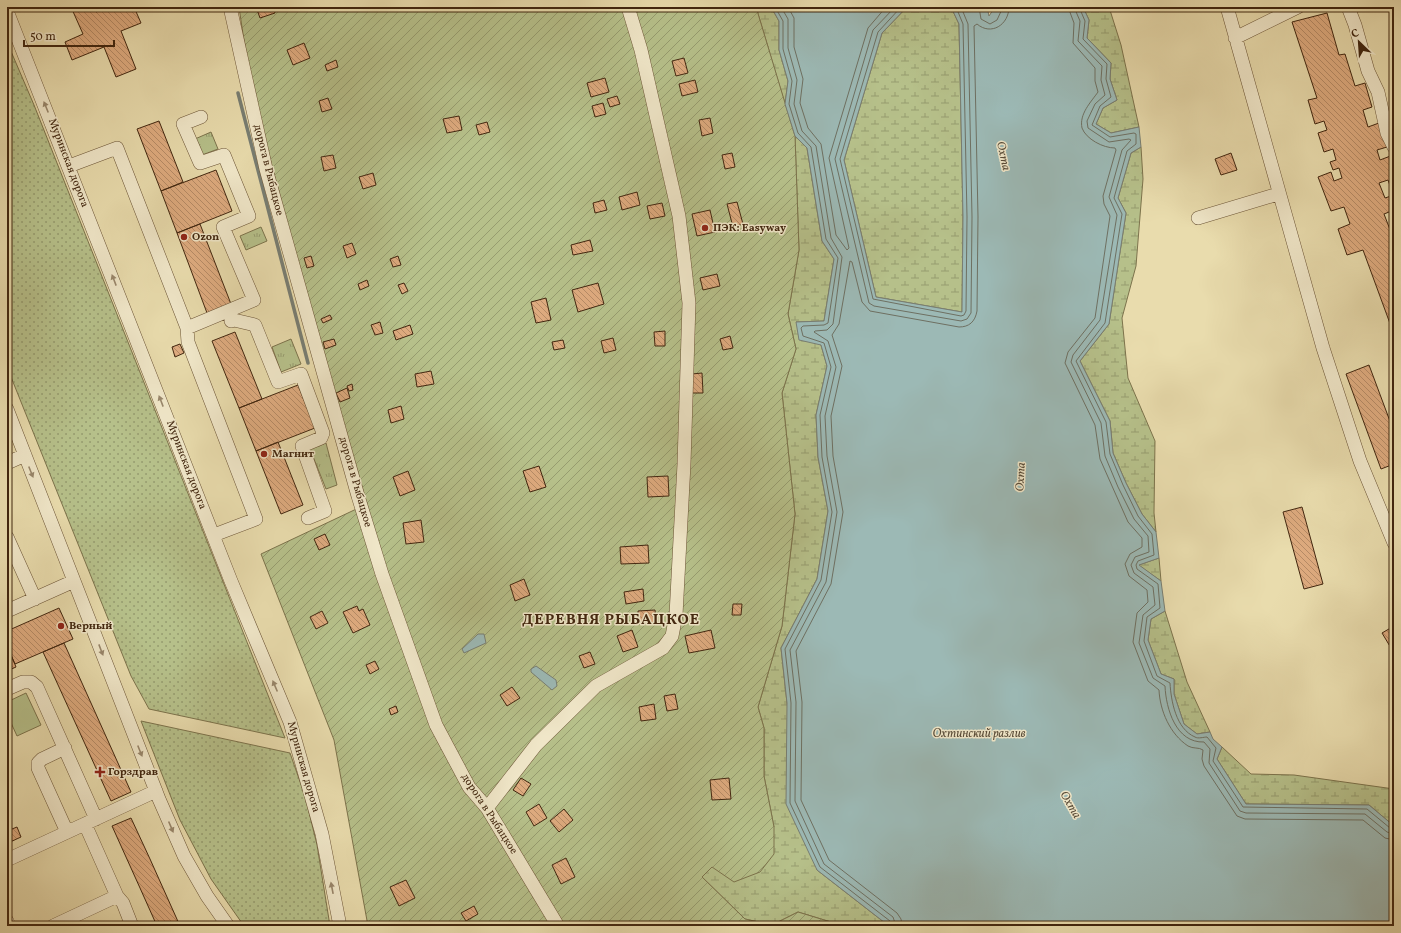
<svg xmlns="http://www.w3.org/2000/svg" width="1401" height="933" font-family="Vollkorn,serif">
<defs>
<pattern id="grass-dots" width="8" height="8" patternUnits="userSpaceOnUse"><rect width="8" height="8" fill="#b6c08a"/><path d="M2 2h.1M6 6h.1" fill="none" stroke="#969c6f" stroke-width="1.8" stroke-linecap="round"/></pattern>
<pattern id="wetland-marsh" width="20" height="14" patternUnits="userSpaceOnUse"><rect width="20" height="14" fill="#b6c08a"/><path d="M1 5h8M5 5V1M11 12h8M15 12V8" fill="none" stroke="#969c6f"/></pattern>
<pattern id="park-tufts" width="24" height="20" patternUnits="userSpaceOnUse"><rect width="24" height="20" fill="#b6c08a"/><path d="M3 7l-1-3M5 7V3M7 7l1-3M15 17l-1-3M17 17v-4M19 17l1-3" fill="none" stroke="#969c6f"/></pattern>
<pattern id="garden-furrows" width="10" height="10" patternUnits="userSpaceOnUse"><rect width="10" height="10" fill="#b6c08a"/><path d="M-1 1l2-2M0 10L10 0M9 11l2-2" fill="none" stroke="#969c6f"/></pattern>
<pattern id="building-back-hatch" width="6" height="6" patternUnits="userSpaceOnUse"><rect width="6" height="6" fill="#deab7f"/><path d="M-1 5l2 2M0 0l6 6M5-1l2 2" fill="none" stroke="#b68b66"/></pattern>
</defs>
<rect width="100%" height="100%" fill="#e9dcad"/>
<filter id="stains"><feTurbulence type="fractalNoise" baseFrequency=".005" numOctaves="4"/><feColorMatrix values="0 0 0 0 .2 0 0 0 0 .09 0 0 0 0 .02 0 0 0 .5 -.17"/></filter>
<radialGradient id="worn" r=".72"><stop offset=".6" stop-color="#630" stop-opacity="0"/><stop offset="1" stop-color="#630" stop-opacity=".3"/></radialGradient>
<!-- grass -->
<path fill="url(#grass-dots)" stroke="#7c734c" d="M7 42 34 105 285 738 149 709 131 676 7 367Z
M141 721 290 753 305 796 317 845 330 926H244L211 879 180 820Z"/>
<!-- wetland -->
<path fill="url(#wetland-marsh)" stroke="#7c734c" d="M756 7H771L779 21V50L788 81 785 104Z
M907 7H951L959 24 963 217 962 312 876 297 844 160 882 33Z
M1083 7H1109L1121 45 1139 127 1111 133 1096 124 1103 108 1117 100 1110 79 1111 63 1087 38 1089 20Z
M795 136 807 148 822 241 834 259 824 321 796 322 821 345 827 366 816 415 818 457 828 511 817 579 781 648 787 703 817 870 889 926H844L798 912 772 925 745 919 702 877 712 867 774 827 764 776V728L758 707 782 626 795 514 782 393 796 349 788 314 799 250Z
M1141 147 1143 179 1136 266 1122 318 1128 378 1155 441 1154 513 1156 532 1142 514 1126 483 1113 453 1110 421 1080 361 1109 324 1126 213 1118 198 1131 153Z
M1159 558 1161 581 1138 565Z
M1165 611 1187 682 1210 732 1197 734 1184 724 1174 694V679L1161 674 1148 640 1151 619Z
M1222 747 1251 774 1294 775 1394 789V826L1369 805 1246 804 1217 759Z"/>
<!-- park -->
<path fill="url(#park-tufts)" stroke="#7c734c" d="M211 132 218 149 202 155 195 139Z
M261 227 267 241 246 250 240 236Z
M291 339 301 364 281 372 272 347Z
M326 443 337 485 326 489 310 449Z"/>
<!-- garden -->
<path fill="url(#garden-furrows)" stroke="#7c734c" d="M239 7H756L795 136 799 250 788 314 796 349 782 393 795 514 782 626 758 707 764 728V776L774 827V854L760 872 734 882 712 867 702 877 745 919 772 925 798 912 844 926H368L334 740 261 554 367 504C340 414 315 324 290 234 270 159 249 84 239 7Z"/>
<!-- pitch -->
<path fill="#b6c08a" stroke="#7c734c" d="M26 693 41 725 17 736 7 714V702Z"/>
<!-- water -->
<path fill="#9cb9b5" stroke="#787e73" d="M771 7H907L882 33 844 160 876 297 962 312 963 217 959 24 951 7H987L989 16 995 7H1083L1089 20 1087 38 1111 63 1110 79 1117 100 1103 108 1096 124 1111 133 1139 127 1141 147 1131 153 1118 198 1126 213 1109 324 1080 361 1110 421 1113 453 1126 483 1142 514 1156 532 1159 558 1139 565 1161 581 1165 611 1151 619 1148 640 1161 674 1174 679V694L1184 724 1197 734 1210 732 1213 739 1222 747 1217 759 1246 804 1369 805 1394 826V926H889L817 870 786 804 787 703 781 648 817 579 828 511 818 457 816 415 827 366 821 345 799 340 796 322 824 321 834 259 822 241 807 148 795 136 785 104 788 81 779 50V21Z
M478 634H484L486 643 464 653 462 649Z
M536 666 556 680 557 686 552 690 531 672V669Z"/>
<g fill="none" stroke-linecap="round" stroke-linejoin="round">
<!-- shore -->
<path stroke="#6e7062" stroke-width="1" d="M775 7 783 21V49L792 81 789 104 798 133 811 147 826 239 838 258 828 323 824 325 803 326 801 328 803 336 824 343 831 367 820 415 822 457 832 512 821 580 785 649 791 703 790 803 820 867 890 921 891 926
M781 7 788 19V48L797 80 794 104 802 131 816 146 831 238 842 257 833 324 827 330 815 331 814 332 828 341 836 367 825 416 827 456 837 512 826 582 790 650 796 702 795 801 824 864 893 917 896 926
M788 7 794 18V47L803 79 800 103 808 128 821 144 836 235 847 250 849 248 829 158 868 28 886 7
M895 7 873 30 835 159 869 303 874 306 961 321 967 319 971 313 972 217 968 24 961 7
M901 7 878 32 840 159 873 299 961 316 964 315 966 311 967 217 963 24 956 7
M979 7 981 19 990 24 997 20 1003 7
M1068 7 1074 23 1073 43 1095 68V81L1098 92C1091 102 1079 114 1082 128 1086 139 1103 148 1115 148L1116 150 1103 196 1104 204 1110 216 1095 318 1068 352 1065 363 1095 425 1100 459 1128 522 1142 538V547L1130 554 1125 564 1129 576 1147 590 1148 602 1137 613 1133 642 1148 681 1159 690C1160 711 1170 734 1188 746 1193 749 1199 747 1203 750L1202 759 1204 766 1237 816 1245 819 1363 820 1385 838 1394 840
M1074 7 1080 21 1078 41 1102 66 1101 80 1105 95 1095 104 1087 121 1088 128 1109 142 1129 139 1131 140 1122 150 1109 197 1117 215 1100 320 1073 355 1071 362 1101 423 1105 456 1118 487 1134 519 1148 536 1149 552 1135 557 1131 565 1134 573 1153 587 1155 605 1143 615 1139 643 1153 678 1165 686C1166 709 1176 743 1204 742L1210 749 1209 763 1240 811 1246 813 1365 814 1387 832 1394 834
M1079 7 1085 21 1083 39 1107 64 1106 79 1111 97 1100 106 1092 125 1110 137 1134 133 1136 134V144L1127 151 1114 198 1122 214 1105 323 1076 361 1106 422 1110 454 1123 485 1138 516 1152 534 1154 555 1138 561 1136 565 1137 569 1158 584 1160 608 1147 617 1144 641 1157 676 1170 683C1171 701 1176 729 1195 737 1198 739 1204 737 1207 737L1216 748 1213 761 1243 807 1367 809 1390 828 1394 829
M902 926 901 919 897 913 829 860 801 800 802 702 796 651 831 584 843 512 833 456 831 416 842 366 832 335 839 324 850 261 852 262 862 302 870 311 959 327C969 327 975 322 977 311L978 217 974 26 977 24C991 36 1009 25 1009 7"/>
<!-- stream -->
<path stroke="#787e73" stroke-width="3.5" d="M238 93 308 363"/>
</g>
<!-- building -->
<path fill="url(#building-back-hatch)" stroke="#41260f" d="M71 7H94L96 12 108 7H134L141 23 121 31 136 69 116 77 104 47 72 60 65 42 83 34Z
M256 7H273L275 13 260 18Z
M1327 13 1339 55 1345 54 1355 86 1365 83 1372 107 1363 110 1368 127 1379 123 1387 147 1377 150 1380 160 1393 155 1394 157V190L1392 191 1388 180 1379 183 1385 198 1394 195V210L1384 214 1394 240V328L1392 329 1363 250 1347 255 1338 229 1350 224 1344 207 1331 211 1318 177 1331 172 1334 181 1342 178 1339 168 1333 170 1330 162 1336 160 1333 149 1324 152 1318 133 1327 130 1324 121 1315 124 1308 100 1317 98 1292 22Z
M304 43 310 58 293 65 287 50Z
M684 58 688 73 676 76 672 61Z
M336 60 338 67 327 71 325 65Z
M605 78 609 92 591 97 587 83Z
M695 80 698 92 682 96 679 84Z
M617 96 620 104 610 107 607 99Z
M328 98 332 109 322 112 319 101Z
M603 103 606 114 595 117 592 106Z
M459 116 462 130 447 133 443 119Z
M710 118 713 133 702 136 699 120Z
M159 121 183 182 161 191 137 129Z
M487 122 490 132 479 135 476 125Z
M732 153 735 167 725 169 722 155Z
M1231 153 1237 170 1221 175 1215 159Z
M333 155 336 168 324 171 321 157Z
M216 170 232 211 177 233 161 191Z
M373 173 376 185 363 189 359 177Z
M637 192 640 205 622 210 619 197Z
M604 200 607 210 595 213 593 203Z
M737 202 743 224 733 227 727 204Z
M662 203 665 216 650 219 647 206Z
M710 210 715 232 697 236 692 214Z
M200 224 231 304 207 313 177 233Z
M590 240 593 251 573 255 571 245Z
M352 243 356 254 347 258 343 246Z
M311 256 314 266 307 268 304 258Z
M398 256 401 265 393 267 390 259Z
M717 274 720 286 703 290 700 278Z
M367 280 369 286 360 290 358 284Z
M404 283 408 291 402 294 398 285Z
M598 283 604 304 578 312 572 290Z
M546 298 551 320 536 323 531 302Z
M330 315 332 319 323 323 321 319Z
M380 322 383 333 375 335 371 325Z
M410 325 413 334 396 340 393 331Z
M665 331V346H655L654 332Z
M235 332 262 399 239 408 212 341Z
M730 336 733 348 723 350 720 339Z
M613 338 616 350 604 353 601 341Z
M334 339 336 345 325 349 323 342Z
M563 340 565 348 554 350 552 342Z
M180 344 184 353 175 357 172 347Z
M1369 365 1394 432V464L1381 469 1346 374Z
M431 371 434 384 417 387 415 374Z
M702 373 703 393H692V374Z
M352 384 353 390 349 391 347 386Z
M298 385 315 428 256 451 239 408Z
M347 388 350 398 340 402 336 393Z
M401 406 404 419 391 423 388 410Z
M278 442 303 505 281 514 256 451Z
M539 466 546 487 530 492 523 471Z
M408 471 415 490 400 496 393 477Z
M668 476 669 496 648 497 647 477Z
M1302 507 1323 584 1304 589 1283 512Z
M421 520 424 542 406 544 403 523Z
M325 534 330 545 319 550 314 539Z
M648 545 649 563 621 564 620 547Z
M524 579 530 595 515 601 510 585Z
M643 589 644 601 626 604 624 592Z
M733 604H742L741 615H732Z
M357 606 359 611 363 609 370 625 353 633 343 612Z
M59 608 73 639 15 664 7 646V631Z
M655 610 656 623 639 624 638 611Z
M322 611 328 623 316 629 310 617Z
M1394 626V653L1382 633Z
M632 630 638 647 623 652 617 636Z
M711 630 715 648 689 653 685 636Z
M64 643 131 792 111 801 43 652Z
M7 650H9L16 667 7 671Z
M590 652 595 664 584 668 579 656Z
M375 661 379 669 370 674 366 665Z
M512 687 520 698 507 706 500 695Z
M675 694 678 709 667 711 664 696Z
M654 704 656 719 641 721 639 707Z
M396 706 398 712 391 715 389 709Z
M521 778 531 784 523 796 513 790Z
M729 778 731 799 712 800 710 780Z
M539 804 547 818 534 826 526 812Z
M564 809 573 820 559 832 550 821Z
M131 818 150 859 180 926H157L140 888 112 826Z
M17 827 21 837 8 843 7 831Z
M566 858 575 877 561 884 552 865Z
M406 880 415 898 399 906 390 887Z
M474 906 478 914 466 921 461 913Z"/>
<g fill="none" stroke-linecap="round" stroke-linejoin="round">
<!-- minor casing -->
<g stroke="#6b5436" stroke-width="14">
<path id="minor" d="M230 7 266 169 358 496 382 574 436 725 469 787 487 808 558 926
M1227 7 1323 348 1360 461 1394 543
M1348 7 1355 25 1368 71 1378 92 1387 133 1394 147
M7 11 231 581 290 722 322 834 340 926
M1235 38 1298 7
M69 166 117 148 187 328 188 342 256 519 214 535
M1198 218 1278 194
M231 321 234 320 255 325 278 382 301 374 323 433 321 438 302 446 325 511 308 518
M187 328 254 300 223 227 249 216 224 155 200 163 183 124 201 117
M7 409 159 799 184 856 207 896 228 926
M7 463 25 455
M7 537 35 599
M7 611 74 581
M7 689 23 682H31L37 687 96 819
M65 748 42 759 38 763V768L67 832
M487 808 536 745 596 686 663 648 672 636 676 615 684 464 689 303 679 216 641 50 628 7
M85 824 117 896 123 903 132 926
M7 860 156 791
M7 921 9 926
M53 926 117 896"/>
</g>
<!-- minor -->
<use href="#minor" stroke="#f1e8ca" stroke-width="13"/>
</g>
<!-- one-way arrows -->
<defs><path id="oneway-solid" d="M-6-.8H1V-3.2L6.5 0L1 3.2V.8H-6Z"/></defs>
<g fill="#99876c">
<use href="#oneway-solid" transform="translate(46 107) rotate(-112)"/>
<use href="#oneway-solid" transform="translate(114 280) rotate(-111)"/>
<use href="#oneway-solid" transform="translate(161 401) rotate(-111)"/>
<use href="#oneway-solid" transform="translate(31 472) rotate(68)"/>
<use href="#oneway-solid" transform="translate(101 650) rotate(69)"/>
<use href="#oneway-solid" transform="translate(275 686) rotate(-113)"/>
<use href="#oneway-solid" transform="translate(140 751) rotate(68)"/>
<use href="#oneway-solid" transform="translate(171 827) rotate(67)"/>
<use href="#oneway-solid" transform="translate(332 888) rotate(-101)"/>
</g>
<!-- markers -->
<g fill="#8f2418" stroke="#f1e8ca" stroke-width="1.5">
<circle cx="705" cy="228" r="4"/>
<circle cx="184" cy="237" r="4"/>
<circle cx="264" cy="454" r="4"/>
<circle cx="61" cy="626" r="4"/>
<path d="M98 766h4v4h4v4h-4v4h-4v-4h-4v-4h4z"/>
</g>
<g text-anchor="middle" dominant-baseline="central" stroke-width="3" stroke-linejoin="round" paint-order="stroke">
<!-- street labels -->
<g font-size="11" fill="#41260f" stroke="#f1e8ca">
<text transform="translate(68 163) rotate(69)">Муринская дорога</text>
<text transform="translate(268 170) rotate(76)">дорога в Рыбацкое</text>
<text transform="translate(186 465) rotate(69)">Муринская дорога</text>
<text transform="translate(355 482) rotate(74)">дорога в Рыбацкое</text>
<text transform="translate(303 767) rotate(74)">Муринская дорога</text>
<text transform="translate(489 814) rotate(57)">дорога в Рыбацкое</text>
</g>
<!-- poi labels -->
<g font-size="11" font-weight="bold" fill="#41260f" stroke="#f1e8ca" text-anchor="start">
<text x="713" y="228">ПЭК: Easyway</text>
<text x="192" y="237">Ozon</text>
<text x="272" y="454">Магнит</text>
<text x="69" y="626">Верный</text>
<text x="108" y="772">Горздрав</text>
</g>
<!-- water labels -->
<g font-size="12" font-style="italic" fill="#584b38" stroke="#f1e8ca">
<text transform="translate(1003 156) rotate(78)">Охта</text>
<text transform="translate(1021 477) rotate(-87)">Охта</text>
<text x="979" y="734">Охтинский разлив</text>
<text transform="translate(1070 805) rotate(60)">Охта</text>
</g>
<!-- district labels -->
<g font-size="15" font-weight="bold" letter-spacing="1" fill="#41260f" stroke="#f1e8ca">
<text x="611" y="620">ДЕРЕВНЯ РЫБАЦКОЕ</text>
</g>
</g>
<!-- margin -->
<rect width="1401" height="933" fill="none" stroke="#e9dcad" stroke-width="24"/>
<rect x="8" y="8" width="1385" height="917" fill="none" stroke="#41260f" stroke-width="2"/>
<rect x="12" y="12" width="1377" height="909" fill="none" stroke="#41260f"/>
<!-- north arrow -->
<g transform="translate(1359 42) rotate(335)" stroke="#f1e8ca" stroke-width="3" paint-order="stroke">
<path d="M0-3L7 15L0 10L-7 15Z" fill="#41260f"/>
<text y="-6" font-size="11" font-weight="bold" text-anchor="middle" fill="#41260f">С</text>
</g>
<!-- scale -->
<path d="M24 40v6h90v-6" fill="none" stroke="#41260f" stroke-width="2"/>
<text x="30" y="40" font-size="12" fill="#41260f" stroke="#f1e8ca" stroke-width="3" paint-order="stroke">50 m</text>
<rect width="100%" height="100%" filter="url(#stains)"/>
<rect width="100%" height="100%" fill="url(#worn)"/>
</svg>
